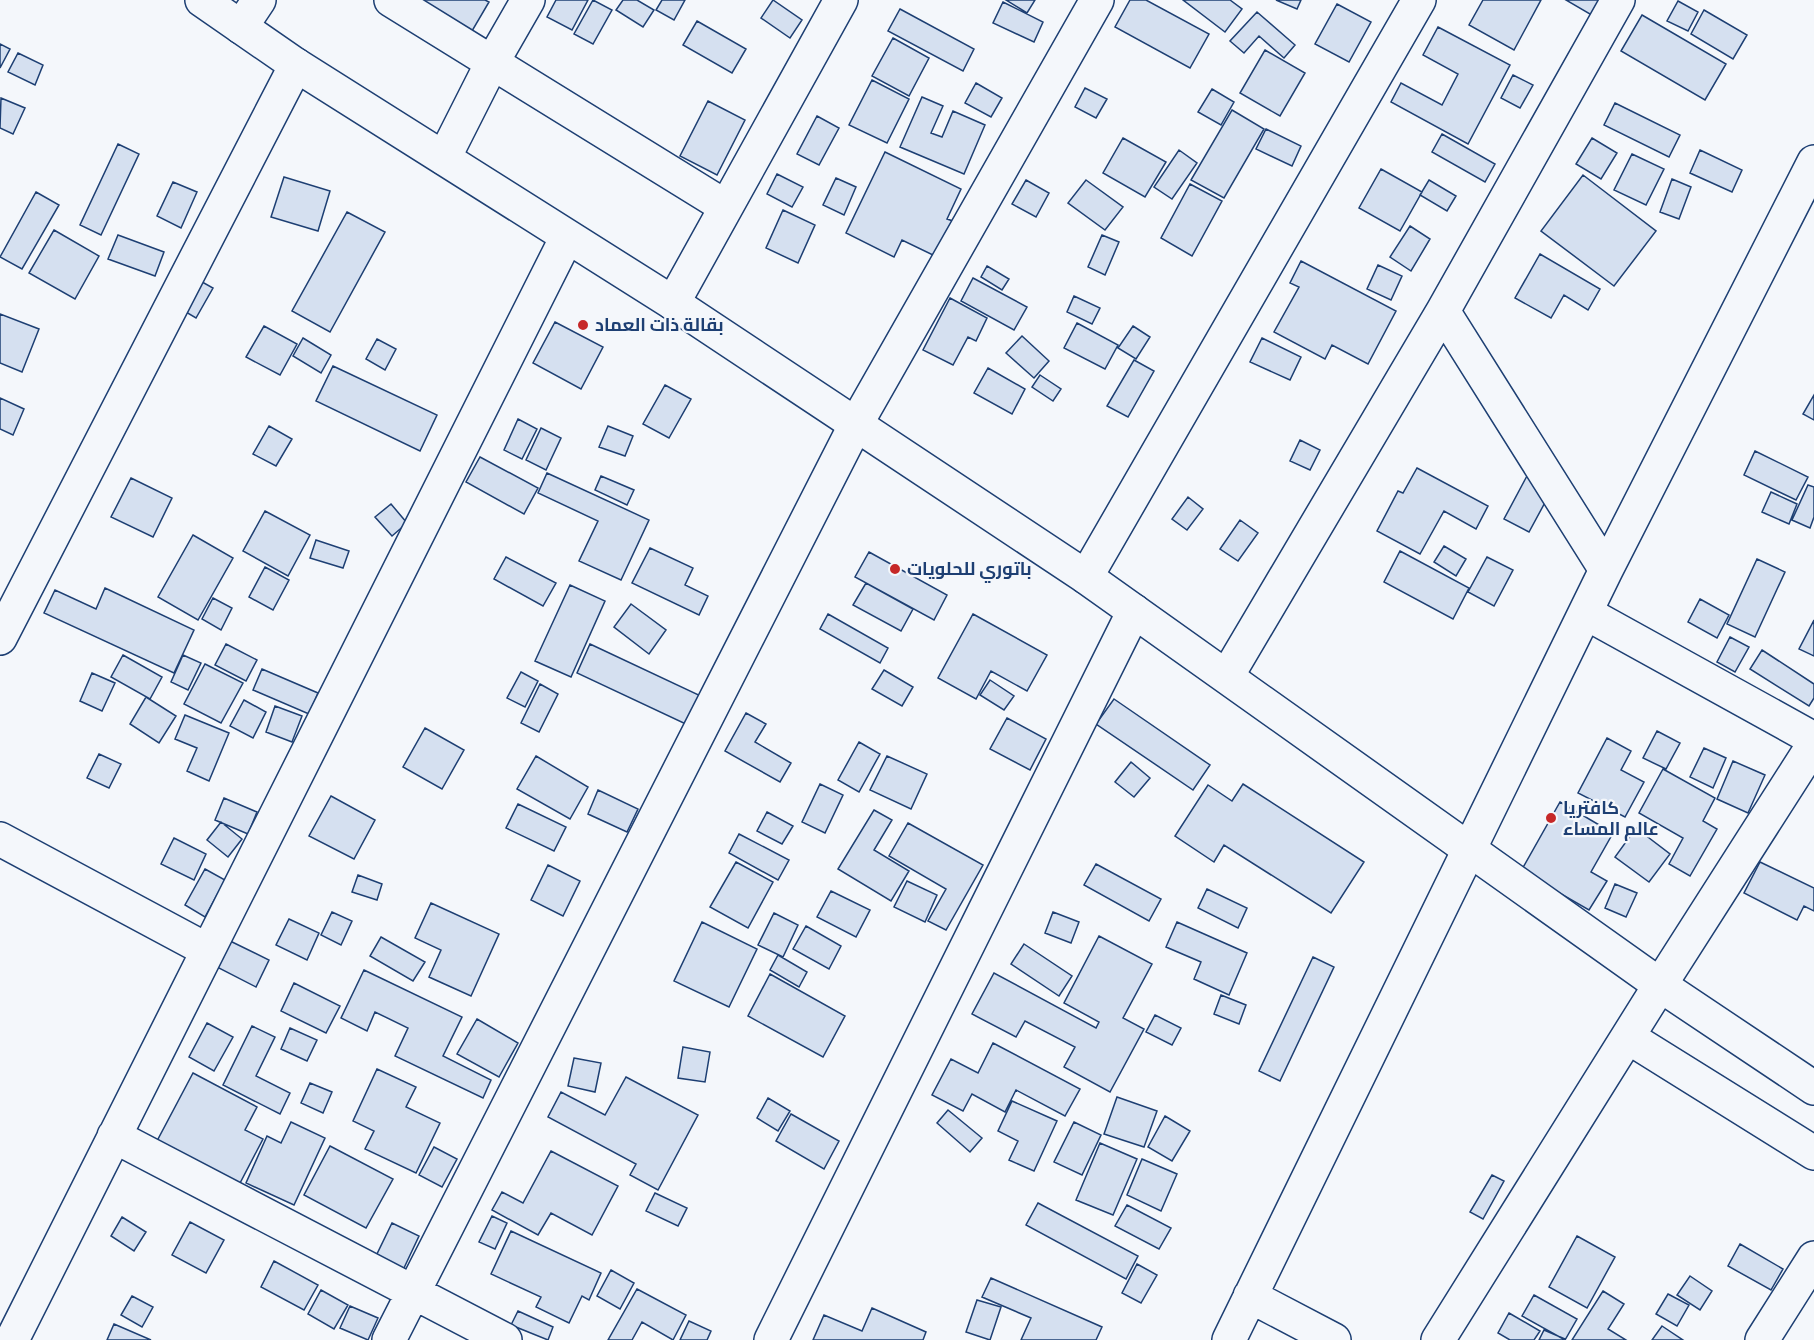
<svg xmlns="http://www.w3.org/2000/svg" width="1814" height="1340" font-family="'Fira Sans Condensed',Cairo,sans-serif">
<rect width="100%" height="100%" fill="#f4f7fb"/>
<!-- building -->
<path fill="#d5e0f0" stroke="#1d3f73" stroke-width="1.5" d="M418 0H485L489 2 472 31Z
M556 0H588L572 30 547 17Z
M593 0 612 10 593 44 574 34Z
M623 0H637L654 10 643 27 616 10Z
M662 0H685L674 20 656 10Z
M773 0 802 20 790 38 761 18Z
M1006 0H1035L1027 13Z
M1130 0H1146L1209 34 1190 68 1115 27Z
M1183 0H1230L1242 9 1225 32Z
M1276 0H1301L1297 9Z
M1483 0H1541L1514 50 1469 25Z
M1566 0H1599L1603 2 1595 17Z
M1678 1 1698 12 1688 31 1667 21Z
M1003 2 1043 22 1034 42 993 23Z
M1337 4 1371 22 1349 62 1315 44Z
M900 9 974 49 963 71 888 31Z
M1704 10 1747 35 1733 59 1691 34Z
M1257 12 1295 45 1284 58 1259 36 1244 53 1230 41Z
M1642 15 1726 64 1705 100 1621 51Z
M697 21 746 49 732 73 683 45Z
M1438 27 1510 65 1468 144 1391 102 1401 83 1442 105 1458 74 1423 55Z
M893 38 929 58 909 96 872 76Z
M0 44 10 49 0 68Z
M1265 50 1305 73 1280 116 1240 93Z
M18 53 43 65 35 85 8 72Z
M1513 75 1533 85 1520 108 1501 98Z
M872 80 909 99 887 143 849 125Z
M976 83 1002 98 991 117 965 103Z
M1085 88 1107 99 1096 118 1075 107Z
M1212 89 1234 102 1221 125 1198 112Z
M922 97 943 106 931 133 942 137 953 111 985 125 964 174 900 147Z
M1 98 25 108 13 134 0 128Z
M708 101 745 120 717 175 680 156Z
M1615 103 1680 135 1669 157 1604 125Z
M1232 110 1264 129 1224 198 1191 180Z
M817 116 839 128 819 165 797 154Z
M1266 129 1301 146 1292 166 1256 149Z
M1442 134 1495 164 1485 182 1432 152Z
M1123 138 1166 162 1145 197 1103 173Z
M1592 138 1617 153 1601 179 1576 164Z
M118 144 139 154 101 235 80 225Z
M1179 150 1197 163 1172 199 1154 187Z
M1700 150 1742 170 1732 192 1690 173Z
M885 152 961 189 947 219 953 221 935 256 902 240 894 257 846 233Z
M1632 154 1664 169 1646 205 1614 190Z
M1381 169 1422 192 1400 231 1359 208Z
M777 174 803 187 792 207 767 194Z
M1583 175 1656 231 1614 286 1541 231Z
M284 177 330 191 318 231 271 217Z
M836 178 856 187 844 215 823 205Z
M1672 179 1691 187 1679 219 1660 212Z
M1026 180 1049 193 1036 217 1012 204Z
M1086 180 1123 207 1105 230 1068 203Z
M1429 180 1456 196 1447 211 1420 195Z
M173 182 197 192 181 228 157 216Z
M1190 184 1222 201 1192 256 1161 238Z
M36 192 59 205 22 269 0 257Z
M783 210 815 225 798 263 766 248Z
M347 212 385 232 330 332 292 311Z
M1410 226 1430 239 1411 271 1390 257Z
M54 230 99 256 75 299 29 273Z
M118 235 164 252 155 276 108 259Z
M1102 235 1119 242 1105 275 1088 267Z
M1540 254 1600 289 1588 310 1564 295 1551 318 1515 298Z
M1301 261 1396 311 1368 364 1332 345 1325 359 1274 332 1299 287 1290 283Z
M1378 265 1402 276 1391 300 1367 289Z
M987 266 1009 279 1002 290 981 277Z
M195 278 213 288 196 318 179 308Z
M973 278 1027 307 1014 330 961 301Z
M1074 296 1100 308 1092 324 1067 312Z
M950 298 987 318 976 341 968 337 953 365 923 350Z
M0 314 39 329 22 372 0 363Z
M555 322 603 347 581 389 533 363Z
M1077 323 1118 345 1105 369 1064 348Z
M264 326 297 344 280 375 246 357Z
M1133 326 1150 337 1136 359 1118 348Z
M1022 336 1049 361 1034 378 1006 353Z
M303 338 331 355 321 373 293 356Z
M1262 338 1301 357 1290 380 1250 362Z
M377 339 396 349 385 370 366 359Z
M1134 360 1154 371 1128 417 1107 406Z
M333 366 437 415 420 451 316 401Z
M988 368 1025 389 1012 414 974 393Z
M1040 375 1061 389 1053 401 1032 387Z
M665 385 691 399 669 438 643 424Z
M1814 395V420L1803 414Z
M0 398 24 409 13 435 0 429Z
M518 419 537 429 522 459 504 450Z
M269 426 292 439 276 466 253 454Z
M608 426 633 436 625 456 599 447Z
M541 428 561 438 546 470 526 460Z
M1300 440 1320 450 1310 470 1290 461Z
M1755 451 1808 477 1796 500 1744 475Z
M480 457 538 488 524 514 466 482Z
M1536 459 1561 473 1529 532 1504 519Z
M1417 468 1488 506 1476 529 1444 511 1420 554 1377 531 1398 491 1403 493Z
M547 473 649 520 621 580 579 561 598 521 538 493Z
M601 476 634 490 627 505 595 490Z
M131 478 172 498 153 537 111 517Z
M1808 485 1814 487V517L1810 528 1792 520Z
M1771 492 1797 504 1789 524 1762 512Z
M1188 497 1203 509 1187 530 1172 519Z
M391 504 407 523 392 536 375 517Z
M265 511 310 535 288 576 243 551Z
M1240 520 1258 533 1238 561 1220 549Z
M193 535 233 558 198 620 158 597Z
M316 540 349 551 343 568 310 558Z
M1444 546 1466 559 1456 576 1434 562Z
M650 548 693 568 685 585 708 596 699 615 632 583Z
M1400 551 1469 588 1453 619 1384 582Z
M869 552 947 595 934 620 855 577Z
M506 557 556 583 543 606 494 579Z
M1487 557 1513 570 1494 606 1468 592Z
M1757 559 1785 572 1755 637 1727 624Z
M265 567 289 580 273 610 249 597Z
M866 583 913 609 901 631 853 605Z
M570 585 605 601 571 677 535 661Z
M105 588 194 630 174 673 44 613 55 590 96 609Z
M213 598 232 608 221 630 202 619Z
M1700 599 1729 615 1717 638 1688 622Z
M631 604 666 630 649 654 614 627Z
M828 614 888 648 880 663 820 629Z
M973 614 1047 655 1027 691 991 671 976 699 938 678Z
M1814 620V656L1799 649Z
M1730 637 1749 647 1735 672 1717 662Z
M226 644 257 660 246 681 215 665Z
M590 644 703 697 690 726 577 673Z
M1762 650 1814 684V698L1809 706 1750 669Z
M123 655 162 677 150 699 111 677Z
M183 655 201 663 188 690 171 682Z
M205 664 243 683 221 723 184 704Z
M262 669 318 693 309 714 253 690Z
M884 670 913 687 902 706 872 689Z
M521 672 538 681 525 707 507 698Z
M92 673 115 683 102 711 80 701Z
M990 680 1014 696 1004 710 980 695Z
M540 684 558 694 539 732 521 723Z
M146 697 176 716 159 743 130 724Z
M1114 699 1210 765 1193 790 1096 724Z
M244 700 266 712 253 738 230 726Z
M275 706 302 716 292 742 266 732Z
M746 713 766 724 755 742 791 763 780 782 725 751Z
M185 715 229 733 209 781 187 771 197 748 175 739Z
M1007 718 1046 739 1030 770 990 749Z
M425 728 464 750 442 789 403 767Z
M1657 731 1680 743 1666 769 1643 758Z
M1607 738 1631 751 1621 770 1644 782 1625 817 1578 793Z
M859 742 880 754 859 792 838 780Z
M1704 748 1726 758 1713 788 1690 777Z
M99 754 121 764 109 788 87 778Z
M536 756 588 787 570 819 517 789Z
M887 756 927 774 911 809 870 790Z
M1733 761 1765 775 1748 813 1717 799Z
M1131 762 1150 778 1134 797 1115 782Z
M1663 769 1715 798 1703 821 1717 829 1690 876 1669 864 1683 838 1639 813Z
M820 784 843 795 825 833 802 822Z
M1243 784 1364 862 1331 913 1224 845 1214 862 1175 836 1208 785 1232 801Z
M598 790 638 809 627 832 588 814Z
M331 796 375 820 354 859 309 836Z
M224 798 257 812 248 834 215 820Z
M1560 802 1613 833 1591 872 1607 881 1589 910 1521 871Z
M518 804 566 827 554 851 506 828Z
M874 810 892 820 874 850 909 871 891 901 838 869Z
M767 812 793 826 782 844 757 831Z
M221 822 242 839 228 857 207 840Z
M908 823 983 865 946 930 928 921 946 889 889 856Z
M1636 828 1670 854 1649 882 1615 857Z
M739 834 789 860 778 880 729 853Z
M174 838 206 854 194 880 161 864Z
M736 862 773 882 748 928 710 907Z
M1760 862 1814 888V911L1804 906 1797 920 1744 893Z
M1096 864 1161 899 1149 921 1084 885Z
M548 865 580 881 563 916 531 900Z
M205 869 225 880 205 917 185 905Z
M358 875 382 884 377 900 352 892Z
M907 881 937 895 925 922 894 907Z
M1615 884 1637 893 1626 917 1605 908Z
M1207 889 1247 908 1238 928 1198 908Z
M831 891 870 910 856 937 817 917Z
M431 903 499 934 471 996 429 977 441 950 415 938Z
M332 912 352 921 341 945 321 935Z
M1053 912 1079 922 1071 943 1045 933Z
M774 913 798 925 783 957 758 945Z
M289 919 319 933 307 960 276 945Z
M702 922 757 949 729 1007 674 981Z
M1177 922 1247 953 1229 995 1194 979 1201 962 1166 947Z
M806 926 841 946 829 969 793 949Z
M1099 936 1152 964 1123 1018 1144 1029 1110 1092 1064 1067 1075 1047 1025 1021 1016 1037 972 1014 994 973 1096 1028 1099 1022 1064 1003Z
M381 937 425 962 413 981 370 956Z
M226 939 269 960 256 987 213 965Z
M1024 944 1072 976 1059 996 1011 964Z
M778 955 807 972 799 987 770 970Z
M1313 957 1334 967 1280 1081 1259 1071Z
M364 970 462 1017 443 1056 491 1080 483 1098 395 1056 408 1028 375 1012 367 1031 341 1018Z
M770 974 845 1016 823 1057 748 1016Z
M294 983 340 1006 326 1033 281 1011Z
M1221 995 1246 1005 1239 1024 1214 1014Z
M1155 1015 1181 1028 1172 1045 1146 1032Z
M477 1019 518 1043 499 1077 457 1054Z
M207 1023 233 1037 214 1071 189 1057Z
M252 1026 275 1037 256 1076 290 1093 280 1114 223 1085Z
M290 1028 317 1040 307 1061 281 1049Z
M993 1043 1080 1089 1065 1116 1016 1090 1005 1112 972 1094 963 1111 932 1095 951 1059 978 1073Z
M683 1047 710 1052 705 1082 678 1078Z
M574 1058 601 1063 595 1092 568 1086Z
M377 1069 416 1087 406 1107 440 1123 416 1173 365 1149 374 1131 353 1121Z
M193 1073 257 1107 245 1130 263 1139 239 1185 157 1141Z
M626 1077 698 1115 658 1190 630 1175 636 1164 548 1117 561 1092 605 1115Z
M310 1083 332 1092 323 1113 301 1103Z
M1117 1097 1157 1111 1144 1147 1104 1134Z
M768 1098 790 1111 778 1131 757 1118Z
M1012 1101 1057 1121 1034 1171 1009 1160 1018 1141 998 1131Z
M948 1110 982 1138 970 1152 937 1123Z
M791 1114 839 1141 824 1169 776 1141Z
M1165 1116 1190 1131 1172 1161 1148 1147Z
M291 1122 325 1138 294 1205 246 1183 267 1136 281 1143Z
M1074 1122 1101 1135 1082 1175 1054 1162Z
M1100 1143 1137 1159 1113 1215 1076 1200Z
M330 1146 393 1179 366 1228 304 1195Z
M434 1147 457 1159 442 1187 419 1175Z
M551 1151 618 1186 592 1235 551 1213 538 1235 492 1210 502 1192 523 1203Z
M1142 1159 1177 1174 1161 1211 1127 1195Z
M1492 1175 1504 1181 1483 1219 1470 1212Z
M655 1193 687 1208 678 1226 646 1211Z
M1038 1203 1138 1256 1126 1279 1026 1225Z
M1127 1205 1171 1228 1159 1249 1115 1226Z
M492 1216 507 1223 495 1249 479 1242Z
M122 1217 146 1232 134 1251 111 1236Z
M190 1222 224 1240 206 1273 172 1255Z
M392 1223 419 1236 403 1270 376 1256Z
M511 1231 601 1273 589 1300 582 1296 569 1323 536 1307 541 1297 491 1274Z
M1577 1236 1615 1257 1587 1308 1549 1287Z
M1740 1244 1783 1269 1771 1290 1728 1266Z
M274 1261 318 1285 304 1310 261 1287Z
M1137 1264 1157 1275 1141 1303 1122 1293Z
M611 1270 634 1283 620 1309 597 1296Z
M1690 1276 1712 1291 1700 1310 1677 1295Z
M991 1278 1102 1327 1096 1340H1021L1031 1318 982 1297Z
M637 1289 686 1315 673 1340 642 1322 632 1340H608Z
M321 1290 348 1305 334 1329 308 1314Z
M1603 1291 1624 1304 1608 1329 1626 1340H1572Z
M1668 1294 1689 1305 1677 1326 1656 1314Z
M1534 1295 1577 1319 1565 1340 1522 1316Z
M132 1296 153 1307 142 1327 121 1315Z
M977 1300 1001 1307 990 1340 966 1332Z
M350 1306 378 1318 368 1340 340 1328Z
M872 1308 926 1332 923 1340H813L824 1315 862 1331Z
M518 1311 553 1327 548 1340 511 1325Z
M1509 1313 1540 1331 1534 1340H1510L1498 1333Z
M689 1321 711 1331 707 1340H680Z
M114 1324 151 1340H107Z
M1662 1326 1683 1340H1652Z
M1544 1330 1565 1339 1564 1340H1539Z"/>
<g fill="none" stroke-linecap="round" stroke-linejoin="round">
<!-- street casing -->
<g stroke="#1d3f73" stroke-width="36">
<path id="street" d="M391 0 726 207
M241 27 259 0
M444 158 493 61 528 0
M673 303 841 0
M1443 311 1606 570
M1086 577 1419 0
M1586 613 1814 739
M0 638 296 65
M1227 676 1443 311 1618 0
M0 839 207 950
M1628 1037 1814 1153
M114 1136 505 1340
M1250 1296 1334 1340
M12 1340 567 237
M389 1340 856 424 1097 0
M771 1340 1134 611
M1229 1340 1606 570 1814 162
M1438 1340 1660 985 1814 744
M1762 1340 1814 1258"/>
</g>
<!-- secondary casing -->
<g stroke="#1d3f73" stroke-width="36">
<path id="secondary" d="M202 0 296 65 673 303 1086 577 1660 985 1814 1088"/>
</g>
<!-- street -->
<use href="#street" stroke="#f4f7fb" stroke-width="33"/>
<!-- secondary -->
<use href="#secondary" stroke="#f4f7fb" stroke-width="33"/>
</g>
<!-- markers -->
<g fill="#c62828" stroke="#f4f7fb" stroke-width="2">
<circle cx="583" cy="325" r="6"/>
<circle cx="895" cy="569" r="6"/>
<circle cx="1551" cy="818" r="6"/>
</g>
<g text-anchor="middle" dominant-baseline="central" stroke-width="4.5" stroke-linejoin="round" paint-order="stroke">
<!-- poi labels -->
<g font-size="18" font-weight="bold" fill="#1d3f73" stroke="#f4f7fb" text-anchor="start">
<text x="595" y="325">بقالة ذات العماد</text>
<text x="907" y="569">باتوري للحلويات</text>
<text x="1563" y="808">كافتريا<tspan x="1563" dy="21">عالم المساء</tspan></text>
</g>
</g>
</svg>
